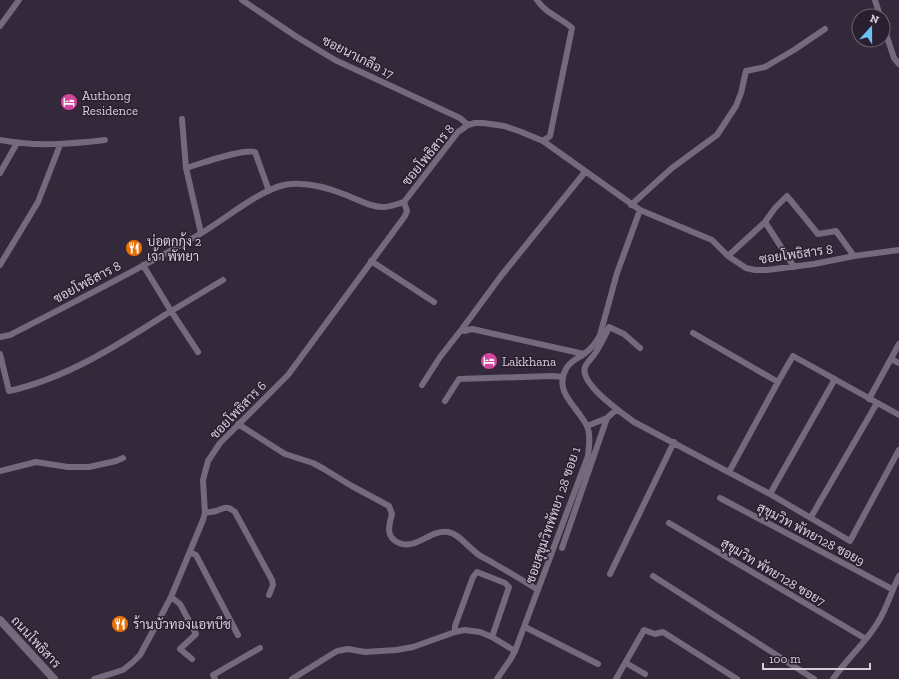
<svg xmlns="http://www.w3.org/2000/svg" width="899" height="679" font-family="'Zilla Slab',Sarabun,serif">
<rect width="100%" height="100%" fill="#34293a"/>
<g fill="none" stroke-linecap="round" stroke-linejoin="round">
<!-- minor -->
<path stroke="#76697e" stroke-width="6" d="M242 0 297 37 335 60 460 118 468 125
M537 0C546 14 560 17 572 28L550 136 543 141
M875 0 880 16
M883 25 894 58 899 64
M0 26 19 0
M182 119 186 168 201 233
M0 140C35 147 70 144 105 140
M186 168C200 164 243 148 255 152L269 191
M0 173 17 143
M631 205 672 168 717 135 736 106 741 93 746 71 765 67 794 50 825 29
M765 222 794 267
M728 256 765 222 775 208 787 196 818 234 836 231 854 256
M371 261 434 302
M0 265 38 202 60 145
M143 265 171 311 198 352
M693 333 778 382
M0 337 10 335C74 302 138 270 200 234 224 220 258 191 284 185 305 181 326 187 346 195 359 200 370 207 383 207 391 207 397 204 404 202L458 132 468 125 475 123H483L504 126 519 131 543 141 640 210 712 240 728 256 746 268 755 270H767L814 264 854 256 899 250
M640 348 624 334 609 327C605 336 601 344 596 352 593 357 587 362 585 367 579 384 622 413 634 422L770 494 850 541 899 450
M0 354 9 391C67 378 118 345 168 313 186 302 205 291 223 280
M584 354 472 329 464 331 462 329 501 276 585 172
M891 359 899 363
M422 385 440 357 462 329
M869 399 899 344
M445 401 459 379 552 376 563 377
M238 424 285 454 313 463 324 469 350 485 389 506 392 514C389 525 385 537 399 543 416 550 431 529 448 532 459 534 465 544 473 550 478 556 487 559 493 563 509 572 524 581 538 590
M587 426 607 418 616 410
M0 471 36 462 68 467H89L116 461 123 458
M729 472 778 382 793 356 899 415
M770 494 835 379
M720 498 892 589
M205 513C208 512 212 512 216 511 224 508 227 505 235 512L272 580 273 585 269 595
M811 517 877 403
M669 523 866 639
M562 548 607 418
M190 552 196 555 238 635
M610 574 674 442
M653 576 814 679
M171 597 180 604 196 634 180 649 192 659
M525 627 598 664
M455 632V626L473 577 477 572 505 583 509 587 492 637
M626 663 645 674
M94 679 123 670 133 662 140 655 160 618 171 597 203 520 205 513 203 480 208 461 220 443 288 375 405 216 407 211 404 202
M215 679 213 675 260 648
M292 679 337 651 348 649 365 652 396 650 413 647 455 632 465 630 480 632 492 637 515 651
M497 679 510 660 515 651 588 456C589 446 591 435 587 426 578 407 553 392 566 369 570 361 577 359 584 354 591 349 596 343 600 335L617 273 640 210
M616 679 644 630 655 634 663 632 737 679
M833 679C849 656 871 638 883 613 889 601 893 588 899 576"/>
<!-- tertiary -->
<path stroke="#76697e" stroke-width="8" d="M0 620 54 679"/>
</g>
<!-- icons -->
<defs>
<g id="hotel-disc" transform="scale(0.9)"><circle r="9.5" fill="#d1479c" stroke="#2a1f30"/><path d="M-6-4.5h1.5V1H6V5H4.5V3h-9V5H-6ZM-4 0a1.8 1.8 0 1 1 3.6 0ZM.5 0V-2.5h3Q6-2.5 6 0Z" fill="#fff"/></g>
<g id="restaurant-disc" transform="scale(0.9)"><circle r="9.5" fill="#e8710a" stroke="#2a1f30"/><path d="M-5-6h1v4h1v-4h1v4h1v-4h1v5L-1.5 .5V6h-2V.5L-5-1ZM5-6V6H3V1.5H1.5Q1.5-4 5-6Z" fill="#fff"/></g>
</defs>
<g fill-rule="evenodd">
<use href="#hotel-disc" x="69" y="102"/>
<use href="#restaurant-disc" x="134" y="248"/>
<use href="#hotel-disc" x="489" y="361"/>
<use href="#restaurant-disc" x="120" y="624"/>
</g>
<g text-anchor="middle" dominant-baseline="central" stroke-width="3" stroke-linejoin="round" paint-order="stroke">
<!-- street labels -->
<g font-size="13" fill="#d6cfda" stroke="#2a1f30">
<text transform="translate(358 57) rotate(27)">ซอยนาเกลือ 17</text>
<text transform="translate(428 155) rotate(-51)">ซอยโพธิสาร 8</text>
<text transform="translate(796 254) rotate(-8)">ซอยโพธิสาร 8</text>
<text transform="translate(87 282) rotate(-28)">ซอยโพธิสาร 8</text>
<text transform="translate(238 410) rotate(-46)">ซอยโพธิสาร 6</text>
<text transform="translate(553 515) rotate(-71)">ซอยสุขุมวิทพัทยา 28 ซอย 1</text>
<text transform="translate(811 534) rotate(28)">สุขุมวิท พัทยา28 ซอย9</text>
<text transform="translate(773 572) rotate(31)">สุขุมวิท พัทยา28 ซอย7</text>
<text transform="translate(36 642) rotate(47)">ถนนโพธิสาร</text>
</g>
<!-- poi labels -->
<g font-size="13" fill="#d6cfda" stroke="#2a1f30" text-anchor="start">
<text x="82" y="95">Authong<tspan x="82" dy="15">Residence</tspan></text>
<text x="147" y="241">บ่อตกกุ้ง 2<tspan x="147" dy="15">เจ้า พัทยา</tspan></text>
<text x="502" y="361">Lakkhana</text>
<text x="133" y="624">ร้านบัวทองแอทบีช</text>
</g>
</g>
<!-- north arrow -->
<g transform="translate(871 28) rotate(21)"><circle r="19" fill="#2a1f30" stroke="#6f6574"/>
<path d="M0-3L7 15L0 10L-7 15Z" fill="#6cc3f3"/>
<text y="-6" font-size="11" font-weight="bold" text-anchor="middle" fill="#d6cfda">N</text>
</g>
<!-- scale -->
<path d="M763 663v6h107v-6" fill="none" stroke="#d6cfda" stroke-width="2"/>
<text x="769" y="663" font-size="12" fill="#d6cfda" stroke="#2a1f30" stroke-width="3" paint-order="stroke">100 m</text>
</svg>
